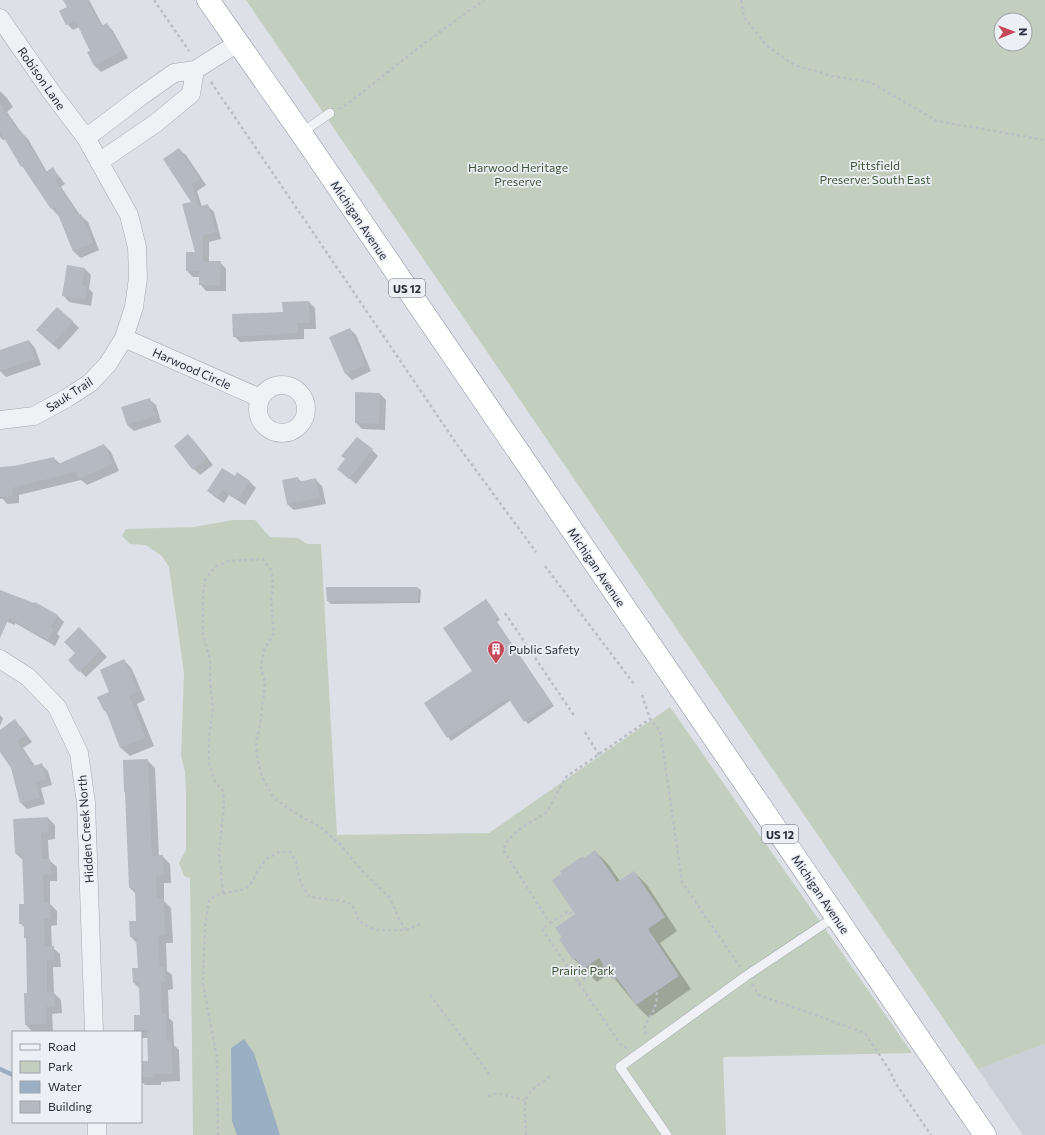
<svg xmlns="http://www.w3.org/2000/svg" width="1045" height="1135" font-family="Commissioner,sans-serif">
<rect width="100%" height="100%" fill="#dde0e6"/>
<!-- built -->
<path fill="#cbcfd7" d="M1045 1044V1135H1023L978 1069Z"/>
<!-- green -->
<path fill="#c2cfbe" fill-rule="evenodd" d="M246 0H1045V1044L978 1069ZM1001 20H1025V44H1001Z
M233 520H255L270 537 298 538 307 544H321L337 835 489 833 670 707 912 1053 723 1057 726 1135H193L190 878 184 876 179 863 186 850V792L185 772 181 756 184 673 169 567 162 556 146 545 130 544 122 536 126 529 194 527Z"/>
<!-- water -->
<path fill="#9aaec4" d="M244 1039 254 1053 280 1135H237L232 1121 231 1048Z"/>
<!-- shadow -->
<path fill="#0003" d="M64 0H89L103 26 107 24 113 31 128 58 101 72 94 65 92 51 79 27 73 30 67 24 68 8Z
M0 91 7 98 13 107 7 112 21 132 28 139 47 172 52 169 59 176 65 184 61 187 80 215 88 222 99 250 81 258 73 251 59 216 52 209 27 171 22 166 6 139 3 140 0 137Z
M179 149 186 155 206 185 197 191 202 207 208 206 214 212 221 239 209 242V262H220L226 269V291H206L200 284V277H193L187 271 196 253 193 202Z
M68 266 85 269 91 275 89 289 93 293 91 306 69 302 63 295Z
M309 302 315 308 316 329H304V339L240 342 234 336Z
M72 321 79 328 59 350 44 337Z
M350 329 356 335 371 371 352 380 345 373Z
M29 341 35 348 41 365 6 377 0 371V351Z
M380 394 386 400 385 430 362 429 356 423Z
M149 399 156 405 161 422 134 431 127 425Z
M194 441 213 465 200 475 194 469Z
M104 445 111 452 119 471 87 485 81 480 19 495V503L7 504 3 499H0V468L14 467 54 458 60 464Z
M372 450 378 456 356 484 345 475Z
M237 474 250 482 256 488 245 505 229 495 224 503 215 497 208 491 235 477Z
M297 478 302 482 316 480 322 486 326 504 294 510 287 504Z
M418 588 421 590 420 603 331 604 328 601Z
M0 591 58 616 64 622 57 634 60 636 55 646 15 623V625L0 619Z
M489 603 500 620 497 622 554 706 528 724 511 700 451 741 425 704 473 672Z
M79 628 107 657 86 677 69 660 77 653Z
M124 660 132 669 145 700 137 704 154 746 130 756 121 748 108 714 105 711 110 692Z
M0 715 3 718 0 726Z
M15 721 21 727 32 742 23 748 35 766 42 765 48 771 52 785 41 788 45 804 27 809 21 803 12 768 0 750V731Z
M147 760 155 768 159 857 162 856 170 864 171 883H164V901L171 908 173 943H166L167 971 172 975 173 989 168 990 169 1018 173 1022 174 1045 179 1050 180 1081 161 1082V1085H145L141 1081V1062H149L148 1038H143L141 1036V1032H137L135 1030 141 1016V990L134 983 139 969 137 943 131 937 138 922 136 894 130 888Z
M48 818 55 825V839L48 840 49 860 57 867V881H50V904L57 911V925L51 926 52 947 60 954 61 967H53L54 993 61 1000 62 1013 52 1014 53 1031 33 1032 26 1025 25 994H28L27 939 25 938V928L20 923 25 905 23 860 15 853Z
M595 851 608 864 620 881 634 872 647 885 677 931 660 943 691 989 649 1018 636 1005 610 973 597 982 574 959 561 939 577 914 584 859Z"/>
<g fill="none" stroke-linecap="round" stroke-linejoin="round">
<!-- stream -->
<path stroke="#9aaec4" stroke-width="4.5" d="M0 1069 13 1075"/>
</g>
<!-- building -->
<path fill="#b4b9c2" d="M63 0H87L101 26 107 23 122 51 94 66 87 52 90 51 75 20 66 25 59 11 67 7Z
M0 103 19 132 21 131 46 172 53 167 59 177 55 180 78 215 81 214 93 243 73 251 55 207 51 209 22 166 21 167 0 131Z
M179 148 200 179 192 184 198 207 208 204 216 232 203 236V261H221L220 285H199V271H186V252H195L182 204 191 202 163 159Z
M67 265 85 268 82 285 87 286 85 300 62 296Z
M309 301 310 323H298V333L233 337 232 314 283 312 282 302Z
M57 307 73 321 52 344 36 330Z
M350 328 366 365 345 374 329 337Z
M29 340 36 359 0 371V350Z
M355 392 380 393 379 424 355 423Z
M150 398 156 416 127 425 121 407Z
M188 434 208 458 193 470 174 446Z
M357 437 373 449 349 479 337 469 345 459 341 456Z
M104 444 113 464 79 479 76 472 12 488 13 496 0 497V467L14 466 54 457 56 465Z
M222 468 235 476 237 472 250 481 238 500 222 490 218 497 207 491Z
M298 477 299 482 316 478 320 498 287 504 282 480Z
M326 587H418V601H327Z
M0 590 34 603 35 602 58 615 51 627 54 629 48 640 9 618 0 638Z
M486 599 498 617 495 619 551 703 524 722 508 698 447 738 424 703 472 671 443 628Z
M79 627 101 650 79 672 68 660 75 653 64 642Z
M124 659 138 692 129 695 146 738 120 748 106 711H104L97 697 109 692 100 670Z
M15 719 26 736 17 741 34 766 42 763 46 779 36 782 40 798 20 803 11 768 0 752V730Z
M148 759 152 856 163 855 164 875 156 876 157 899H164L165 935 158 936 160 967 164 966 165 982H161L162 1013H166V1041H171L173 1074H153V1077L141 1078V1061H148L147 1030 134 1031V1015H140L139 983H133L132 968H138L136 937H130L129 921H136L135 888H129L125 792H124L123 760Z
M48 817V832L41 833 42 859H50L51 874 43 875 44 903H50L51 919H44L45 946H54V960H47V992H54L55 1006 46 1007V1024L25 1025 24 993H27L26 938H24V924H19V904H24L22 853H15L13 819Z
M595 850 617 882 634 871 665 917 648 929 679 976 636 1005 617 978 613 980 599 958 583 969 575 958 573 960 559 939 562 937 555 928 575 914 552 880 561 874 560 871 583 856 584 858Z"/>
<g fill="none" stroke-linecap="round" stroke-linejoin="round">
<!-- service casing -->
<g stroke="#a3a7af" stroke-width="10">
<path id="service" d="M301 133 330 113
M667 1135 620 1067 746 976 836 916"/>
</g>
<!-- minor casing -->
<g stroke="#a3a7af" stroke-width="19">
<path id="minor" d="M0 18 52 93 86 138 129 215 137 247 138 278 134 307 124 338 108 364 90 383 67 398 34 416 0 420
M86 138 140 97 174 73 195 70 238 43
M99 162 156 123 191 94 195 70
M124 338 260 398
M258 409a24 24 0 1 1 48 0a24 24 0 1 1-48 0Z
M0 659 28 677 57 707 79 753 86 803 94 1032
M97 1122V1135"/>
</g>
<!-- trunk casing -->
<g stroke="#858e9b" stroke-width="23">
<path id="trunk" d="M208 0 301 133 985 1135"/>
</g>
<!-- path -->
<path stroke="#bbbec4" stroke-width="2.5" stroke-dasharray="3 3" stroke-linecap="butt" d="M154 0 189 51
M741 0 744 17 767 46 794 65 832 76 870 82 937 121 1045 140
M211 82 456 443 536 552
M339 109 345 106 422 45 484 0
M545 566 634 684
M505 613 575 717
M642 695 650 719 660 731 661 736 682 882 740 967
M585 732 599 755
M223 893 219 852 224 804 223 791 215 782 209 762V738L213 708 210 680V658L203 636V599L205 580 216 566 229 561 263 559 271 570 273 585 271 600 274 633 264 650 261 667 265 683 260 725 256 744 258 761 262 777 274 798 295 813 320 827 340 844 362 871 390 898 399 919 406 930
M550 923 569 911 573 916
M578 983 604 966
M752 984 759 995 865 1033 890 1071 896 1084 931 1135
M430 995 477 1057 491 1077
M646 1034 644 1028C652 1012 657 1010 657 990
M627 1048 621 1045 542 929 550 923 503 850 508 840 521 828 547 812 566 777 650 719
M488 1096 497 1093 525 1100
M218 1135 217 1058 203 984 205 926 209 900 217 895 245 889 252 882 258 870 266 859 279 852H290L296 862 301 884 310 897 342 901 352 904 359 921 375 930H406L420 924
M526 1135C525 1100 518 1098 551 1076"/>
<!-- service -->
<use href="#service" stroke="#eff1f4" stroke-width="9"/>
<!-- minor -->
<use href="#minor" stroke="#eff1f4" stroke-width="18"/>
<!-- trunk -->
<use href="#trunk" stroke="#fff" stroke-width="22"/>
</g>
<!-- icons -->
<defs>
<g id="building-pin" transform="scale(0.9)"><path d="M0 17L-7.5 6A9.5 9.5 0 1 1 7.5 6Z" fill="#c54859" stroke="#eceff4"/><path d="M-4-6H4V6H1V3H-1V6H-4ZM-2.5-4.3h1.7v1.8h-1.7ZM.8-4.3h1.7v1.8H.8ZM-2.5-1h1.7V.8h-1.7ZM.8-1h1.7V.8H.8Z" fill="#fff"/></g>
</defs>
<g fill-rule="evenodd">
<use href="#building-pin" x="496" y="649"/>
</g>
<g text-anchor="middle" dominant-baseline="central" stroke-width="3.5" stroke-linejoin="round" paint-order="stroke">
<!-- shield labels -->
<g fill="#eceff4" stroke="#626872" stroke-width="1">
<rect x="389" y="279" width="36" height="18" rx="3"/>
<rect x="762" y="825" width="36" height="18" rx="3"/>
</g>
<g font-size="11" font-weight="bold" fill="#272e3b">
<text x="407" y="288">US 12</text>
<text x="780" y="834">US 12</text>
</g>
<!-- street labels -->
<g font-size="12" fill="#272e3b" stroke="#eceff4">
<text transform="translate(42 78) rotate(55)">Robison Lane</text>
<text transform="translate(360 220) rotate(56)">Michigan Avenue</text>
<text transform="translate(192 368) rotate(24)">Harwood Circle</text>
<text transform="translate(69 394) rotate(-33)">Sauk Trail</text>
<text transform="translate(597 567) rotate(56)">Michigan Avenue</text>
<text transform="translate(85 829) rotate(-94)">Hidden Creek North</text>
<text transform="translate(821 894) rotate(56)">Michigan Avenue</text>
</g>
<!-- park labels -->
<g font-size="12" fill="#3b5636" stroke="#eceff4">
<text x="875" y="165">Pittsfield<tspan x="875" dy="14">Preserve: South East</tspan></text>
<text x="518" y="167">Harwood Heritage<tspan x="518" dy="14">Preserve</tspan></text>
<text x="583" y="970">Prairie Park</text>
</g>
<!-- poi labels -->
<g font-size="12" fill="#272e3b" stroke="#eceff4" text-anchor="start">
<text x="509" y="649">Public Safety</text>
</g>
</g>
<!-- legend -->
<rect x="12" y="1031" width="130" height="92" fill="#eceff4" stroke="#9da2aa"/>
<rect x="20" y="1044" width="20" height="6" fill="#eff1f4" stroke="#9da2aa"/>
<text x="48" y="1051" font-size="12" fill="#272e3b">Road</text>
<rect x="20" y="1061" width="20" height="12" fill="#c2cfbe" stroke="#9da2aa"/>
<text x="48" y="1071" font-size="12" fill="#272e3b">Park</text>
<rect x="20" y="1081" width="20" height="12" fill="#9aaec4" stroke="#9da2aa"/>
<text x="48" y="1091" font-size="12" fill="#272e3b">Water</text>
<rect x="20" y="1101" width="20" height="12" fill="#b4b9c2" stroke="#9da2aa"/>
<text x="48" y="1111" font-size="12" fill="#272e3b">Building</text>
<!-- north arrow -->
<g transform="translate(1013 32) rotate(89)"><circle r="19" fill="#eceff4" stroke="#9da2aa"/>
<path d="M0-3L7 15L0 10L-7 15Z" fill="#c54859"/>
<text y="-6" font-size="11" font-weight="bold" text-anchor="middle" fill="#272e3b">N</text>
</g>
</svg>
